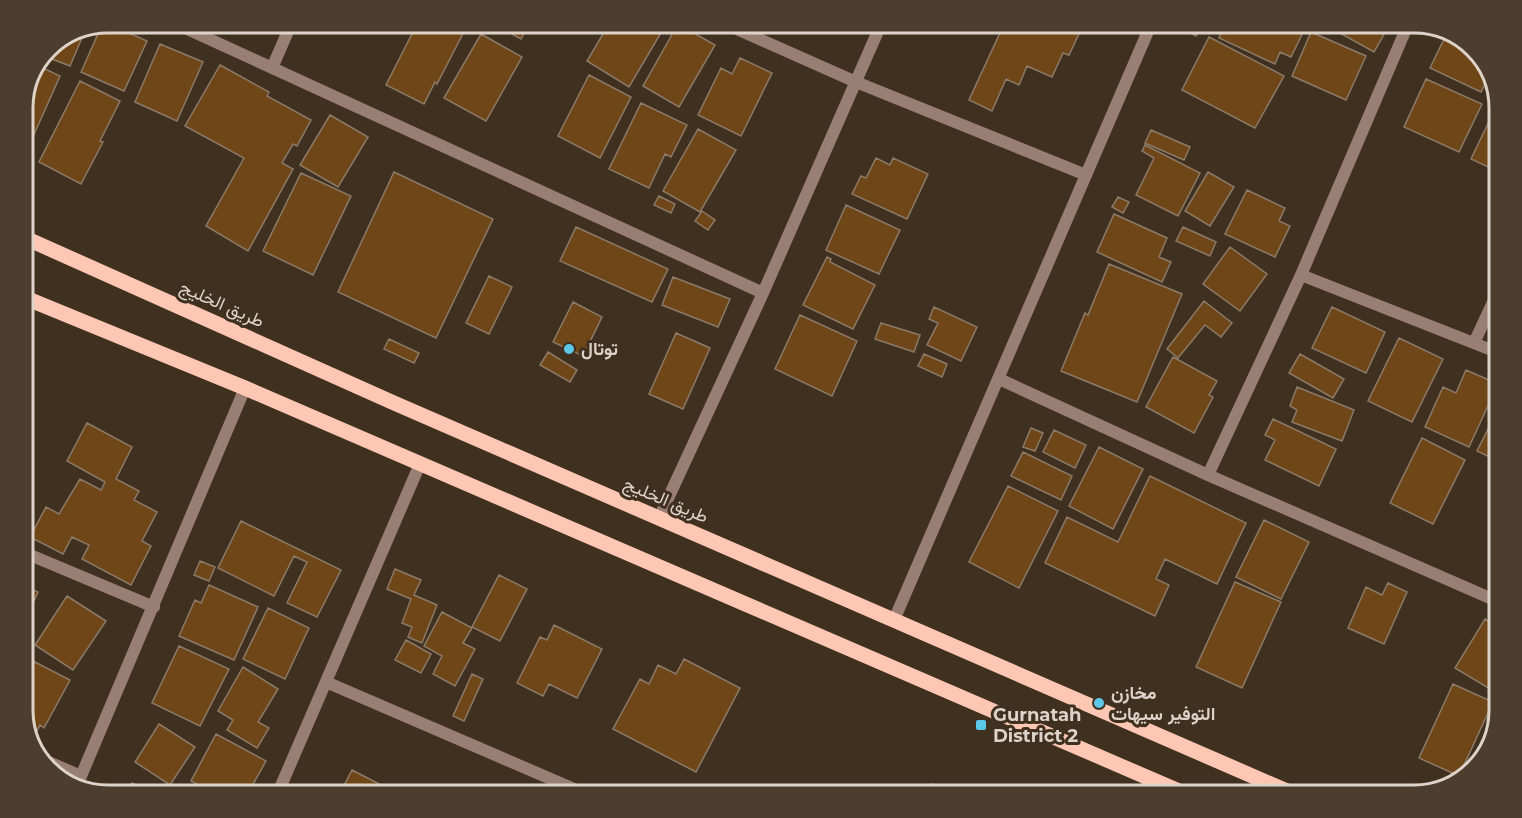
<svg xmlns="http://www.w3.org/2000/svg" width="1522" height="818" font-family="Montserrat,Vazirmatn,sans-serif">
<rect width="100%" height="100%" fill="#403020"/>
<!-- building -->
<path fill="#6e4617" stroke="#8c7a68" stroke-width="1.5" d="M418 22 468 24 437 84 435 82 424 104 386 85Z
M490 22H530L521 39Z
M610 22H659L665 26 629 87 587 61Z
M971 22H990L986 31Z
M1005 22 1084 23 1069 55 1063 53 1052 77 1027 66 1019 85 1006 79 992 111 969 100Z
M1180 22H1204L1196 36 1178 26Z
M1226 22H1287L1291 25 1293 22H1308L1291 57 1280 52 1275 64 1219 38Z
M1320 22H1391L1374 52Z
M678 24 715 45 679 107 643 86Z
M101 27 113 33 116 27 147 41 124 91 81 72Z
M1448 31H1452L1485 61 1490 74 1481 92 1430 68Z
M1311 32 1366 56 1346 100 1292 76Z
M84 33 70 66 44 56 48 47Z
M481 34 522 57 486 121 444 98Z
M1209 37 1284 76 1255 128 1182 90Z
M160 44 203 62 177 121 135 102Z
M740 58 772 73 741 136 698 115 721 68 732 74Z
M220 65 269 92 267 96 311 120 297 146 293 144 282 163 293 169 248 251 206 226 244 158 185 126Z
M39 66 60 76 24 157 23 103Z
M589 75 631 97 600 158 558 136Z
M1426 79 1482 104 1459 152 1404 127Z
M80 81 120 101 100 141 103 142 81 184 39 162Z
M641 103 687 125 671 157 665 154 649 188 609 169Z
M1496 107 1499 109V172L1471 159Z
M330 115 368 137 338 187 300 165Z
M698 129 736 150 700 212 663 191Z
M1151 130 1190 147 1184 160 1145 143Z
M1145 145 1200 173 1178 216 1136 195 1154 158 1142 151Z
M876 158 890 165 893 158 928 174 907 219 852 194 861 176 866 178Z
M394 172 493 219 436 338 338 292Z
M1208 172 1234 187 1210 226 1185 211Z
M301 173 351 196 313 275 263 251Z
M1247 190 1285 208 1279 221 1290 226 1275 257 1225 234Z
M659 196 675 204 671 213 654 205Z
M1118 197 1129 202 1123 213 1112 207Z
M846 205 900 230 879 274 826 250Z
M702 211 715 220 708 230 695 221Z
M1114 214 1167 238 1159 257 1171 262 1162 282 1097 252Z
M576 227 668 269 652 302 560 261Z
M1183 227 1216 242 1210 256 1176 241Z
M1230 247 1267 274 1240 311 1203 284Z
M827 257 831 259 830 262 875 285 853 329 803 305Z
M1109 264 1182 294 1137 402 1061 371 1085 313 1088 315Z
M489 276 512 287 489 334 466 323Z
M673 277 730 299 718 327 662 305Z
M1204 301 1232 323 1221 337 1205 325 1178 358 1167 349Z
M573 302 602 317 583 356 553 342Z
M934 307 977 327 961 361 927 345 938 323 929 319Z
M1332 307 1385 332 1366 373 1312 348Z
M800 315 857 341 832 396 775 369Z
M881 323 920 335 914 352 875 339Z
M676 333 710 348 683 409 649 394Z
M1399 338 1443 359 1412 422 1368 401Z
M389 339 419 353 414 363 384 349Z
M548 352 577 370 570 382 540 365Z
M924 354 947 364 942 377 918 366Z
M1300 354 1344 379 1333 398 1289 373Z
M1173 357 1217 381 1209 395 1213 397 1194 433 1146 407Z
M1466 370 1498 384 1469 447 1425 427 1443 387 1456 393Z
M1297 387 1354 410 1342 441 1292 422 1297 410 1290 406Z
M1499 407V455L1496 460 1477 451Z
M1273 419 1336 449 1319 486 1265 460 1275 440 1265 435Z
M87 423 132 447 116 479 139 491 134 500 157 512 142 541 151 546 131 585 82 559 89 545 72 537 63 554 30 537 46 507 59 514 80 479 101 490 105 482 67 461Z
M1031 428 1043 433 1035 451 1023 447Z
M1054 430 1086 445 1075 468 1043 452Z
M1422 438 1465 460 1433 524 1390 503Z
M1099 447 1143 469 1113 529 1069 506Z
M1023 452 1072 476 1061 500 1011 476Z
M1150 476 1246 523 1217 584 1165 559 1156 579 1169 585 1155 616 1045 563 1067 517 1118 542Z
M1008 486 1058 511 1019 588 969 562Z
M1264 520 1309 542 1281 599 1236 577Z
M241 521 341 570 317 617 287 603 307 562 294 556 274 596 218 568Z
M200 561 215 567 209 581 194 575Z
M395 569 421 580 414 595 437 605 422 643 408 637 412 627 402 623 411 599 387 589Z
M499 575 527 589 500 641 472 627Z
M1235 582 1281 602 1242 688 1196 667Z
M1388 583 1407 592 1384 644 1348 628 1366 587 1382 595Z
M23 585 38 592 23 625Z
M209 585 258 607 234 660 179 636 195 600 201 603Z
M67 596 106 621 73 670 35 645Z
M268 608 309 628 285 679 243 659Z
M442 612 472 628 463 643 475 649 455 686 433 674 442 656 424 646Z
M1485 619 1499 628V684L1495 692 1455 668Z
M554 625 602 649 577 698 549 684 543 696 517 683 540 637 547 640Z
M406 640 431 654 421 673 395 660Z
M179 646 229 669 200 726 152 703Z
M684 659 740 688 696 772 613 729 640 679 649 684 658 665 676 674Z
M33 661 70 680 44 728 40 725 32 741 23 716V681Z
M243 667 278 689 258 722 269 728 257 748 227 730 233 720 218 711Z
M472 674 483 679 464 721 453 716Z
M1453 684 1493 702 1459 776 1419 758Z
M159 724 195 747 170 785 135 762Z
M216 734 266 761 247 795H218L191 781Z
M352 770 391 790 388 795H339Z
M132 783 157 795H125Z
M931 784 955 795H925Z"/>
<g fill="none" stroke-linecap="round" stroke-linejoin="round">
<!-- minor -->
<path stroke="#997e74" stroke-width="12" d="M172 22 763 293
M721 22 856 82 1086 175
M272 68 292 22
M1301 275 1499 353
M1474 343 1499 289
M999 379 1208 475 1499 602
M1208 475 1301 275 1409 22
M659 518 763 293 882 22
M23 552 154 607
M326 682 588 795
M37 757 81 776
M76 788 245 388
M277 795 420 464"/>
<!-- tertiary -->
<path stroke="#997e74" stroke-width="12" d="M894 620 1152 22
M1143 795 1150 779"/>
<!-- primary -->
<path stroke="#fec7b3" stroke-width="15" d="M23 237 394 403 1296 795
M23 297 245 388 1188 795"/>
</g>
<!-- markers -->
<g fill="#5bc8e7" stroke="#403020" stroke-width="2">
<circle cx="569" cy="349" r="6"/>
<circle cx="1099" cy="703" r="6"/>
<rect x="975" y="719" width="12" height="12" rx="3"/>
</g>
<g text-anchor="middle" dominant-baseline="central" stroke-width="6" stroke-linejoin="round" paint-order="stroke">
<!-- street labels -->
<g font-size="18" fill="#ddd3c9" stroke="#403020">
<text transform="translate(222 304) rotate(24)">طريق الخليج</text>
<text transform="translate(666 500) rotate(23)">طريق الخليج</text>
</g>
<!-- poi labels -->
<g font-size="18" font-weight="bold" fill="#ddd3c9" stroke="#403020" text-anchor="start">
<text x="581" y="349">توتال</text>
<text x="1111" y="693">مخازن<tspan x="1111" dy="21">التوفير سيهات</tspan></text>
<text x="993" y="715">Gurnatah<tspan x="993" dy="21">District 2</tspan></text>
</g>
</g>
<!-- crop -->
<path d="M0 0H1522V818H0ZM108 33H1414A75 75 0 0 1 1489 108V710A75 75 0 0 1 1414 785H108A75 75 0 0 1 33 710V108A75 75 0 0 1 108 33Z" fill="#4d3d2e" fill-rule="evenodd"/>
<path fill="none" stroke="#ddd3c9" stroke-width="3" d="M108 33H1414A75 75 0 0 1 1489 108V710A75 75 0 0 1 1414 785H108A75 75 0 0 1 33 710V108A75 75 0 0 1 108 33Z"/>
</svg>
